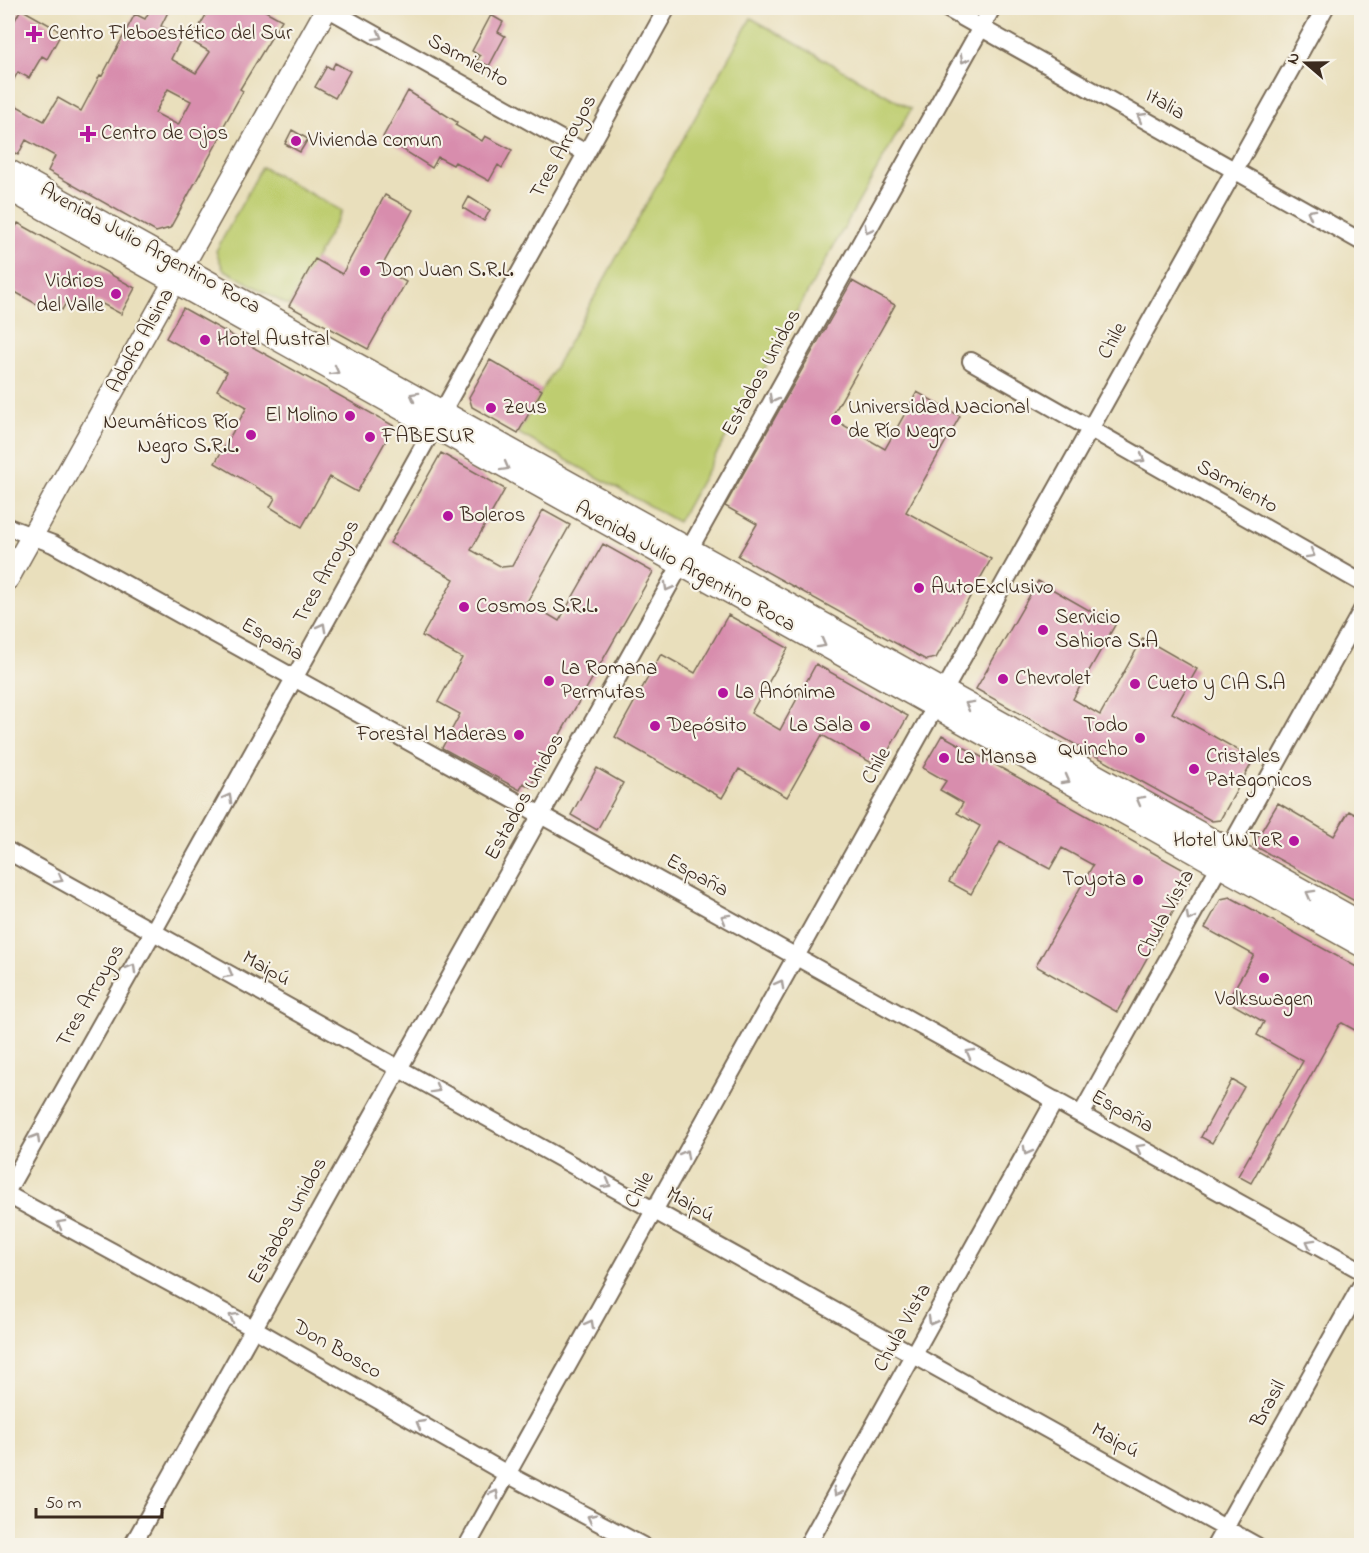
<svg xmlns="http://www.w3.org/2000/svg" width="1369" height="1553" font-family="'Indie Flower',sans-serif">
<rect width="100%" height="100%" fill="#f7f3e8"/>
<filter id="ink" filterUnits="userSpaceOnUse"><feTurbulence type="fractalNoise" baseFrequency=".0167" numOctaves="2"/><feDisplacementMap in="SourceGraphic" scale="12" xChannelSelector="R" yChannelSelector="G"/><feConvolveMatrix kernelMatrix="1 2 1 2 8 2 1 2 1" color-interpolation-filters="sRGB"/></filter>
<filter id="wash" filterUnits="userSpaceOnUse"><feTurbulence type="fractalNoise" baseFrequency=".008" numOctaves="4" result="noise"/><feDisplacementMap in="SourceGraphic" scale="24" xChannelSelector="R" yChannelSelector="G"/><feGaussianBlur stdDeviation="1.35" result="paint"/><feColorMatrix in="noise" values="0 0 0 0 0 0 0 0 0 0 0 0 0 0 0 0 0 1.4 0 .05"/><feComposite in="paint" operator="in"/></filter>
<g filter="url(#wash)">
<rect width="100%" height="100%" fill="#e9dfbc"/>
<!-- green -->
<path fill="#becd6f" stroke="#7c7c46" stroke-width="1.5" d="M751 18 911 109 678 522 518 433Z
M262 167 342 211 289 306 223 269 216 251Z"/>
<g id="blocks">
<!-- building -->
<path fill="#d88dad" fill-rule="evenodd" d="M151 8H170L161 26 182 37 171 59 196 73 210 52 191 41 210 8H260L282 20 240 89 243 91 221 131 223 132 170 228 156 232 48 171 55 156 26 140 18 155 8 149V101L44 121 58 98 81 111 100 75 102 76 135 14 145 19ZM168 89 191 101 178 125 155 113Z
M21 9 62 32 47 59 42 56 29 78 18 72 8 90V33Z
M491 15 503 22 498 32 505 36 489 66 477 60 480 56 472 51Z
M335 63 350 71 335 98 315 87 327 66 332 69Z
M408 91 457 122 455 125 482 141 485 136 512 150 502 168 498 165 489 181 455 162 453 165 438 157 432 168 383 137Z
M292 130 308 139 300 152 285 144Z
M385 195 413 210 381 268 406 282 368 349 289 306 315 259 342 274Z
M469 197 490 210 484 221 463 208Z
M18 223 135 288 121 314 97 301 90 313 67 301 62 310 42 298 38 305 8 288V240Z
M852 281 895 305 831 418 885 449 917 392 960 416 906 512 991 559 936 658 926 660 738 556 757 524 725 506Z
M183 308 394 426 357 492 330 477 302 527 270 507 275 498 215 463 247 407 217 390 227 372 166 338Z
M490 360 542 390 518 433 472 407 469 397Z
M441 453 505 489 471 550 502 567 512 566 543 510 570 525 527 602 559 621 603 544 653 572 530 787 523 783 520 790 442 748 460 714 438 702 462 658 422 636 454 579 390 543Z
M1038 581 1115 625 1073 699 1100 715 1143 638 1197 669 1172 713 1254 759 1220 820 1212 821 976 689Z
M728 615 788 648 751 713 780 730 816 664 908 716 879 767 822 735 787 797 739 769 722 798 615 737 661 654 695 673Z
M942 735 1193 875 1117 1012 1036 966 1093 865 1062 848 1050 869 1000 842 971 894 949 882 980 826 957 813 963 803 940 790 946 781 923 768Z
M597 768 623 783 597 830 571 815Z
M1278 803 1334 836 1349 811 1362 818V905L1253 845Z
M1230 897 1362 970V1034L1342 1023 1339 1025 1251 1183 1238 1176 1303 1061 1257 1035 1264 1022 1227 1001 1254 955 1205 928 1221 899Z
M1232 1080 1244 1087 1212 1143 1201 1137Z"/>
</g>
</g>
<g filter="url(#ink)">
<use href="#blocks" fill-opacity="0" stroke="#786955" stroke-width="1.5"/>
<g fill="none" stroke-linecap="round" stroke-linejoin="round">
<!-- minor casing -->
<g stroke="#786955" stroke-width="20">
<path id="minor" d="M327 8 586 153
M946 8 1362 242
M971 361 1362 583
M8 527 53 544 1362 1271
M8 851 1257 1546
M1081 1115 1362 610
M8 1189 153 932 667 8
M8 1195 253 1328 507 1474 643 1546
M132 1546 992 8
M467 1546 1325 8
M807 1546 1055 1100
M1215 1546 1362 1284"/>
</g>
<!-- major casing -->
<g stroke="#786955" stroke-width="24">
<path id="major" d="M8 170 1362 923
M8 189 1362 946
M8 579 327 8"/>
</g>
<!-- minor -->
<use href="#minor" stroke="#fff" stroke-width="16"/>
<!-- major -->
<use href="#major" stroke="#fff" stroke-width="21"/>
</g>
<!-- one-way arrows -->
<defs><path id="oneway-chevron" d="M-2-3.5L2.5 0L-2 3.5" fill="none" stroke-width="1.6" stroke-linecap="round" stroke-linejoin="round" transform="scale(1.5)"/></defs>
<g stroke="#a79f9a">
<use href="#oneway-chevron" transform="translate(378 36) rotate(29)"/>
<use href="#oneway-chevron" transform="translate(964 59) rotate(119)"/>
<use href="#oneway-chevron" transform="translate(1141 117) rotate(-150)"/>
<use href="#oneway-chevron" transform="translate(1311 213) rotate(-151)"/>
<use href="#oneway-chevron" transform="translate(868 229) rotate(119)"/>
<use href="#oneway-chevron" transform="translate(335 371) rotate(29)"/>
<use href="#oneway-chevron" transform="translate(414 396) rotate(-151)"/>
<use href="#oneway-chevron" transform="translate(773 399) rotate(119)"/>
<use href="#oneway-chevron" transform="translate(1141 459) rotate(29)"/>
<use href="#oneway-chevron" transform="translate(505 467) rotate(29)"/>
<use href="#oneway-chevron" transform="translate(1311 554) rotate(29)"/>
<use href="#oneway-chevron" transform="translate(668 587) rotate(119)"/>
<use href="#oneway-chevron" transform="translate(322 627) rotate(-61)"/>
<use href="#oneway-chevron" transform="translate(822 644) rotate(29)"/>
<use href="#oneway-chevron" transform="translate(969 705) rotate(-151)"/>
<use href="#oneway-chevron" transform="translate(1066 780) rotate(29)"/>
<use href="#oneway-chevron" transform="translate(228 798) rotate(-61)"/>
<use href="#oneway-chevron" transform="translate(1140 800) rotate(-151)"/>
<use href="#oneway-chevron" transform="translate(59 879) rotate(29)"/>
<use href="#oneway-chevron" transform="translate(1310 894) rotate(-151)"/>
<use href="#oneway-chevron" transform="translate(1190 917) rotate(119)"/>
<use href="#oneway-chevron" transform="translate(725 918) rotate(-151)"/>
<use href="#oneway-chevron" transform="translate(132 968) rotate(-60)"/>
<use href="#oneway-chevron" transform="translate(229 974) rotate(29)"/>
<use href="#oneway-chevron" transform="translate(780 984) rotate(-61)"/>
<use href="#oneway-chevron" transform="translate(970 1053) rotate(-151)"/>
<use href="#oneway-chevron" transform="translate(436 1089) rotate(29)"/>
<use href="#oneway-chevron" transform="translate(36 1138) rotate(-60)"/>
<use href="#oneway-chevron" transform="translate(1140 1148) rotate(-151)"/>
<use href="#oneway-chevron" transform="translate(1027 1151) rotate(119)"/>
<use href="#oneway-chevron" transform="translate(685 1154) rotate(-61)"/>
<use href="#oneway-chevron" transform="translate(607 1184) rotate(29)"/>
<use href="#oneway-chevron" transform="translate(61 1224) rotate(-151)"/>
<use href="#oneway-chevron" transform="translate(1310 1243) rotate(-151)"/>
<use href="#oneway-chevron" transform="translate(233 1317) rotate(-151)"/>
<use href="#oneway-chevron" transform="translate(932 1321) rotate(119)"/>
<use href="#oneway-chevron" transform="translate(590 1324) rotate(-61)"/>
<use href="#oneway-chevron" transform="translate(420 1424) rotate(-150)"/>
<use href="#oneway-chevron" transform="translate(837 1492) rotate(119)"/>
<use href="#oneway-chevron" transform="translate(495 1494) rotate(-61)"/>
<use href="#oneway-chevron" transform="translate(591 1518) rotate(-152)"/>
</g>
</g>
<!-- markers -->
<g fill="#b5179e" stroke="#f7f3e8" stroke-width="2">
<path d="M31 25h6v6h6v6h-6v6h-6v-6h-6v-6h6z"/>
<path d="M85 125h6v6h6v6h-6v6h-6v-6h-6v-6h6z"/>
<circle cx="296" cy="141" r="6"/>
<circle cx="365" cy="271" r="6"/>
<circle cx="116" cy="294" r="6"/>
<circle cx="205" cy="340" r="6"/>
<circle cx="491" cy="408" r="6"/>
<circle cx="350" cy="416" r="6"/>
<circle cx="836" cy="420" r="6"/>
<circle cx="251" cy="435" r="6"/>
<circle cx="370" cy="437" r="6"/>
<circle cx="448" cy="516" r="6"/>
<circle cx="919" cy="588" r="6"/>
<circle cx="464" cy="607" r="6"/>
<circle cx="1043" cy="630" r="6"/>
<circle cx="1003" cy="679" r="6"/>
<circle cx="549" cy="681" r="6"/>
<circle cx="1135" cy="684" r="6"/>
<circle cx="723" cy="693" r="6"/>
<circle cx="655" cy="726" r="6"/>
<circle cx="865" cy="726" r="6"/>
<circle cx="519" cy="735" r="6"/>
<circle cx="1140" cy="738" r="6"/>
<circle cx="944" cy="758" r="6"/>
<circle cx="1194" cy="769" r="6"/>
<circle cx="1294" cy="841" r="6"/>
<circle cx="1138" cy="880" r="6"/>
<circle cx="1264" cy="978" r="6"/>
</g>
<g text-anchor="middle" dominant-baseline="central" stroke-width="4.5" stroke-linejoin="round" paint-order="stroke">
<!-- poi labels -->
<g font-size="21" fill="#3b2a1e" stroke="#f7f3e8" text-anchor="start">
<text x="48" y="34">Centro Fleboestético del Sur</text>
<text x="101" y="134">Centro de Ojos</text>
<text x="308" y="141">Vivienda comun</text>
<text x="377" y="271">Don Juan S.R.L.</text>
<text x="104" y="282" text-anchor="end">Vidrios<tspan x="104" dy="24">del Valle</tspan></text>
<text x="217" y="340">Hotel Austral</text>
<text x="503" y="408">Zeus</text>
<text x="848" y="408">Universidad Nacional<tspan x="848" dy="24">de Río Negro</tspan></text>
<text x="338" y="416" text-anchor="end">El Molino</text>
<text x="239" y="423" text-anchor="end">Neumáticos Río<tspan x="239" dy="24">Negro S.R.L.</tspan></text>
<text x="382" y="437">FABESUR</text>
<text x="460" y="516">Boleros</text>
<text x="931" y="588">AutoExclusivo</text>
<text x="476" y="607">Cosmos S.R.L.</text>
<text x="1055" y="618">Servicio<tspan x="1055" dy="24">Sahiora S.A</tspan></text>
<text x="561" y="669">La Romana<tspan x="561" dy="24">Permutas</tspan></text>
<text x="1015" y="679">Chevrolet</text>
<text x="1147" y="684">Cueto y CIA S.A</text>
<text x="735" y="693">La Anónima</text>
<text x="667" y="726">Depósito</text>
<text x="853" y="726" text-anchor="end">La Sala</text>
<text x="1128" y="726" text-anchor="end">Todo<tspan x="1128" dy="24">Quincho</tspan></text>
<text x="507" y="735" text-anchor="end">Forestal Maderas</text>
<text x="1206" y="757">Cristales<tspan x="1206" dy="24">Patagonicos</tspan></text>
<text x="956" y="758">La Mansa</text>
<text x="1282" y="841" text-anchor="end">Hotel UNTeR</text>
<text x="1126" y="880" text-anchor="end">Toyota</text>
<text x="1264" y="1000" text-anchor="middle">Volkswagen</text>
</g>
<!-- street labels -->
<g font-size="21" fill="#3b2a1e" stroke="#f7f3e8">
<text transform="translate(468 61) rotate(29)">Sarmiento</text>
<text transform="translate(1165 105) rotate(30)">Italia</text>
<text transform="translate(564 147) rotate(-61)">Tres Arroyos</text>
<text transform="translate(150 249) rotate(29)">Avenida Julio Argentino Roca</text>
<text transform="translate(141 341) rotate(-61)">Adolfo Alsina</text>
<text transform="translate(1113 341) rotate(-61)">Chile</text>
<text transform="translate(762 373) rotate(-61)">Estados Unidos</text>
<text transform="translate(1237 487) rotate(29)">Sarmiento</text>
<text transform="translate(685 567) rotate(29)">Avenida Julio Argentino Roca</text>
<text transform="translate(327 572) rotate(-61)">Tres Arroyos</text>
<text transform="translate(272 640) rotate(29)">España</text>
<text transform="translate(877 766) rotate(-61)">Chile</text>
<text transform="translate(525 797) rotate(-61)">Estados Unidos</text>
<text transform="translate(697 876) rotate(29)">España</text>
<text transform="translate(1166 914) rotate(-61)">Chula Vista</text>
<text transform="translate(266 969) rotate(29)">Maipú</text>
<text transform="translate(91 996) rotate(-60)">Tres Arroyos</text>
<text transform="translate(1122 1112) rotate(29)">España</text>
<text transform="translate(640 1190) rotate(-61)">Chile</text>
<text transform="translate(690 1205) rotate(29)">Maipú</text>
<text transform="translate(288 1221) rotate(-61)">Estados Unidos</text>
<text transform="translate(903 1328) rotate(-61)">Chula Vista</text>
<text transform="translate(337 1350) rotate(30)">Don Bosco</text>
<text transform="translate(1269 1404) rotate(-61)">Brasil</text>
<text transform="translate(1115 1441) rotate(29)">Maipú</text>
</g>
</g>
<!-- margin -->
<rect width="1369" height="1553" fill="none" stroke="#f7f3e8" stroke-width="30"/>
<!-- north arrow -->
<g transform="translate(1306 63) rotate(290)" stroke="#f7f3e8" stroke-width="4.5" paint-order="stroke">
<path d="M0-4.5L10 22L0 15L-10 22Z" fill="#3b2a1e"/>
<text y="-9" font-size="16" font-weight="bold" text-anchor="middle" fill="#3b2a1e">N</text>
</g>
<!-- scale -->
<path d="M36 1508v9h126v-9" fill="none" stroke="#3b2a1e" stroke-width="3"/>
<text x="45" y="1508" font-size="18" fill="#3b2a1e" stroke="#f7f3e8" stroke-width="4.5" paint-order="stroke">50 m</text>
</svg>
